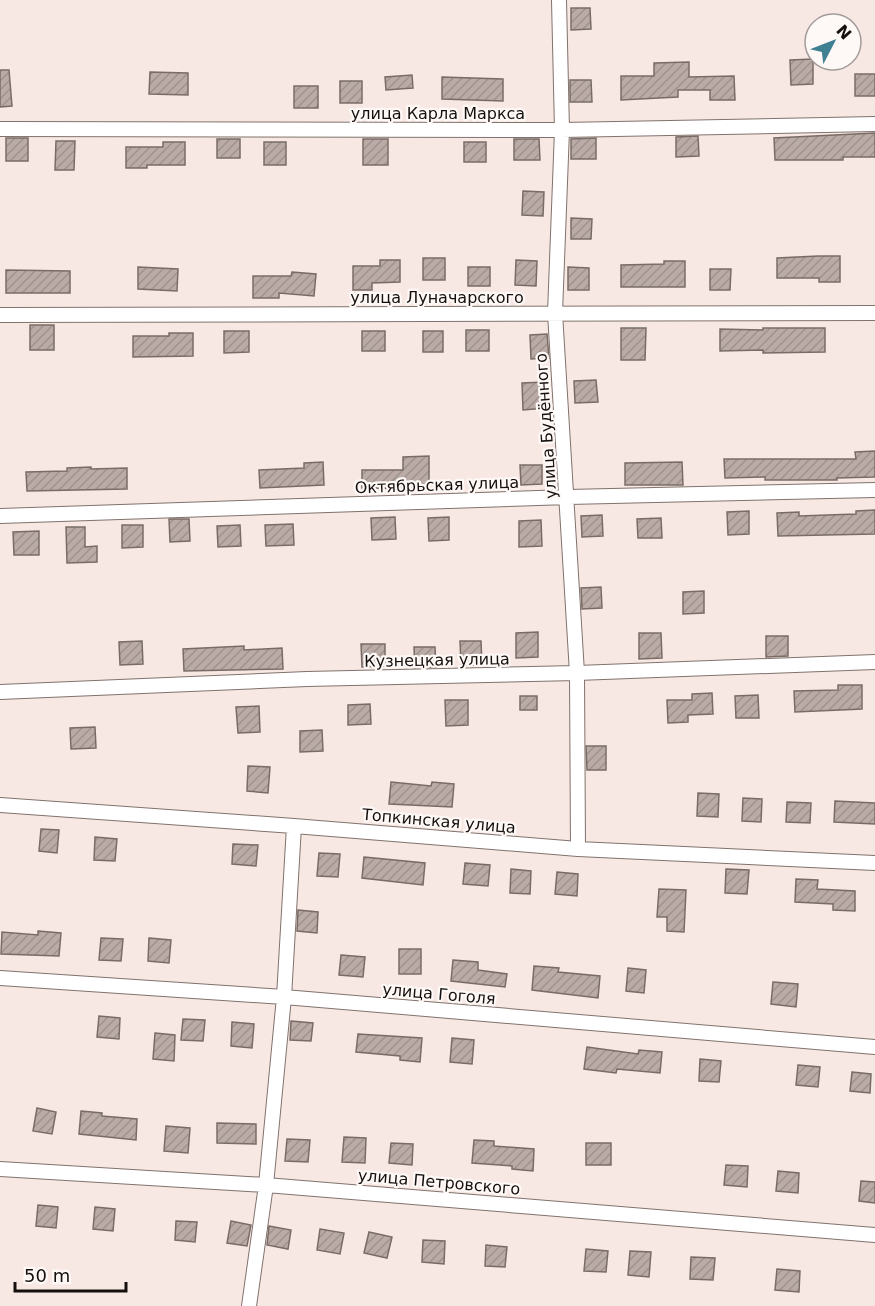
<svg xmlns="http://www.w3.org/2000/svg" width="875" height="1306" font-family="'DejaVu Sans',sans-serif">
<defs>
<pattern id="building-hatch" width="6" height="6" patternUnits="userSpaceOnUse" patternTransform="scale(1.5)"><rect width="6" height="6" fill="#baaba6"/><path d="M-1 1l2-2M0 6l6-6M5 7l2-2" fill="none" stroke="#9f928e"/></pattern>
</defs>
<rect width="100%" height="100%" fill="#f8e8e3"/>
<!-- building -->
<path fill="url(#building-hatch)" stroke="#796c67" stroke-width="1.5" d="M571 8H590L591 29 571 30Z
M813 59V84L791 85 790 60Z
M689 62V77L734 76 735 100H710V90H678V97L621 100V76H654V63Z
M0 70H9L12 106 0 107Z
M150 72 188 73V95L149 94Z
M855 74H875V96H855Z
M412 75 413 88 386 90 385 77Z
M442 77 503 79V101L442 99Z
M570 80H591L592 102H570Z
M340 81H362V103H340Z
M294 86H318V108H294Z
M875 133V157H843V160H775L774 138Z
M698 136 699 156 676 157V137Z
M6 138H28V161H6Z
M596 138V159H571V139Z
M217 139H240V158H217Z
M363 139H388V165H363Z
M514 139H539L540 160H514Z
M56 141H75L74 170H55Z
M163 142H185V165H147V168H126V147H163Z
M264 142H286V165H264Z
M464 142H486V162H464Z
M523 191 544 192 543 216 522 215Z
M571 218 592 219 591 239H571Z
M818 256H840V282H819V278H777V258Z
M423 258H445V280H423Z
M380 260H400V282L372 283V290H353V266H380Z
M516 260 537 261 536 286 515 285Z
M664 261H685V287H621V265L664 264Z
M138 267 178 269 177 291 138 289Z
M468 267H490V286H468Z
M568 267 589 268V290H568Z
M710 269H731L730 290H710Z
M6 270 70 271V293H6Z
M292 272 316 274 314 296 279 293V298H253V276H291Z
M30 325H54V350H30Z
M621 328H646L645 360H621Z
M763 328H825V352L763 353V350L720 351V329L763 330Z
M466 330H489V351H466Z
M224 331H249V352L224 353Z
M362 331H385V351H362Z
M423 331H443V352H423Z
M169 333H193V356L133 357V336H169Z
M547 334 549 358 531 359 530 335Z
M596 380 598 402 575 403 574 381Z
M545 382 546 408 523 410 522 383Z
M875 451V477L837 478V480H765V477L725 478 724 459H856L855 452Z
M429 456V489L362 488V470H403V457Z
M323 462 324 485 260 488 259 470 304 468V463Z
M682 462 683 485H625V463Z
M520 465H542V484L521 485Z
M91 467V469L127 468V489L27 491 26 472 67 471V468Z
M875 510V534L778 536 777 513 799 512V516L856 514V511Z
M749 511V534L728 535 727 512Z
M602 515 603 536 582 537 581 516Z
M395 517 396 539 372 540 371 518Z
M449 517V540L429 541 428 518Z
M661 518 662 538H638L637 519Z
M169 519H189L190 541 170 542Z
M541 520 542 546 519 547V521Z
M293 524 294 545 266 546 265 525Z
M122 525H143V547L122 548Z
M240 525 241 546 218 547 217 526Z
M66 527H85V547L97 546V562L67 563Z
M39 531V555H14L13 532Z
M601 587 602 608 582 609 581 588Z
M704 591V613L683 614V592Z
M538 632V657L516 658V633Z
M639 633H661L662 658 639 659Z
M766 636H788V656L766 657Z
M142 641 143 664 120 665 119 642Z
M460 641H481L482 665H461Z
M361 644H385V666L362 667Z
M244 646V650L282 648 283 669 184 671 183 649Z
M414 647H435L436 667 415 668Z
M838 685H862V709L795 712 794 691 838 690Z
M712 693 713 714 688 715V722L668 723 667 700H692V694Z
M758 695 759 718H736L735 696Z
M520 696H537V710H520Z
M445 700H468V725L446 726Z
M370 704 371 724 348 725V705Z
M259 706 260 732 238 733 236 707Z
M95 727 96 748 71 749 70 728Z
M322 730 323 751 300 752V731Z
M586 746H606V770H587Z
M248 766 270 767 268 793 247 791Z
M391 782 431 786 432 782 454 784 452 807 389 804Z
M698 793 719 794 718 817 697 816Z
M743 798 762 799 761 822 742 821Z
M835 801 875 803V824L834 822Z
M787 802 811 803 810 823 786 822Z
M41 829 59 830 57 853 39 851Z
M95 837 117 839 115 861 94 860Z
M233 844 258 845 256 866 232 864Z
M319 853 340 854 338 877 317 876Z
M364 857 425 863 423 885 362 878Z
M465 863 490 865 488 886 463 884Z
M511 869 531 871 530 894 510 893Z
M726 869 749 870 747 894 725 893Z
M557 872 578 874 577 896 555 894Z
M796 879 818 880 817 889 855 891V911L833 910V904L795 902Z
M659 889 686 890 684 932 667 931V917H657Z
M298 910 318 912 317 933 297 931Z
M38 931 61 933 59 956 1 954 2 932 38 935Z
M101 938 123 939 121 961 99 960Z
M149 938 171 940 169 963 148 961Z
M399 949H421V974H399Z
M341 955 365 957 363 977 339 975Z
M453 960 478 962V970L507 974 505 987 451 981Z
M534 966 559 968 558 972 600 976 598 998 532 990Z
M628 968 646 970 644 993 626 991Z
M773 982 798 984 796 1007 771 1004Z
M99 1016 120 1018 119 1039 97 1037Z
M183 1019 205 1020 203 1041 181 1040Z
M291 1021 313 1023 311 1041 290 1040Z
M232 1022 254 1024 252 1048 231 1046Z
M155 1033 175 1035 174 1061 153 1059Z
M358 1034 422 1038 420 1062 400 1060V1056L356 1052Z
M452 1038 474 1040 472 1064 450 1062Z
M587 1047 638 1054 639 1050 662 1052 660 1073 617 1069 616 1073 584 1069Z
M700 1059 721 1061 719 1082 699 1081Z
M798 1065 820 1067 818 1087 796 1085Z
M852 1072 871 1074 870 1093 850 1091Z
M37 1108 56 1112 52 1134 33 1131Z
M81 1111 102 1113V1116L137 1119 136 1140 79 1134Z
M217 1123 256 1124V1144L217 1143Z
M166 1126 190 1128 188 1153 164 1151Z
M344 1137 366 1138 365 1163 342 1162Z
M287 1139 310 1140 308 1162 285 1161Z
M474 1140 494 1141V1146L534 1149 533 1171 512 1169V1166L472 1163Z
M391 1143 413 1144 412 1165 389 1163Z
M586 1143H611V1165H586Z
M726 1165 748 1166 747 1187 724 1185Z
M778 1171 799 1173 798 1193 776 1191Z
M861 1181 875 1182V1203L859 1201Z
M38 1205 58 1207 56 1228 36 1226Z
M95 1207 115 1209 113 1231 93 1229Z
M176 1221 197 1222 195 1242 175 1240Z
M231 1221 251 1225 247 1246 227 1243Z
M269 1226 291 1230 288 1249 267 1245Z
M320 1229 344 1233 340 1254 317 1250Z
M369 1232 392 1237 387 1258 364 1253Z
M423 1240 445 1241 444 1264 422 1262Z
M486 1245 507 1247 505 1267 485 1266Z
M586 1249 608 1251 606 1272 584 1271Z
M630 1251 651 1252 649 1277 628 1275Z
M691 1257 715 1258 713 1280 690 1279Z
M777 1269 800 1271 799 1292 775 1290Z"/>
<g fill="none" stroke-linecap="round" stroke-linejoin="round">
<!-- street casing -->
<g stroke="#80726d" stroke-width="16">
<path id="street" d="M559 0 562 130 555 313 577 673 578 849
M0 129 562 130 875 124
M0 315 875 313
M0 516 568 497 875 490
M0 692 307 679 577 673 875 662
M0 805 294 826 578 849 875 863
M0 978 284 997 875 1047
M0 1169 266 1185 875 1235
M249 1306 266 1185 284 997 294 826"/>
</g>
<!-- street -->
<use href="#street" stroke="#fff" stroke-width="14"/>
</g>
<g text-anchor="middle" dominant-baseline="central" stroke-width="4.5" stroke-linejoin="round" paint-order="stroke">
<!-- street labels -->
<g font-size="16" fill="#15100e" stroke="#fef8f6">
<text x="438" y="113">улица Карла Маркса</text>
<text x="437" y="297">улица Луначарского</text>
<text transform="translate(546 426) rotate(-94)">улица Будённого</text>
<text transform="translate(437 485) rotate(-2)">Октябрьская улица</text>
<text transform="translate(437 660) rotate(-1)">Кузнецкая улица</text>
<text transform="translate(439 821) rotate(5)">Топкинская улица</text>
<text transform="translate(439 994) rotate(5)">улица Гоголя</text>
<text transform="translate(439 1182) rotate(5)">улица Петровского</text>
</g>
</g>
<!-- north arrow -->
<g transform="translate(833 42) rotate(48)"><circle r="28" fill="#fef8f6" stroke="#a19b99" stroke-width="1.5"/>
<path d="M0-4.5L10 22L0 15L-10 22Z" fill="#3f8192"/>
<text y="-9" font-size="16" font-weight="bold" text-anchor="middle" fill="#15100e">N</text>
</g>
<!-- scale -->
<path d="M15 1282v9h111v-9" fill="none" stroke="#15100e" stroke-width="3"/>
<text x="24" y="1282" font-size="18" fill="#15100e" stroke="#fef8f6" stroke-width="4.5" paint-order="stroke">50 m</text>
</svg>
